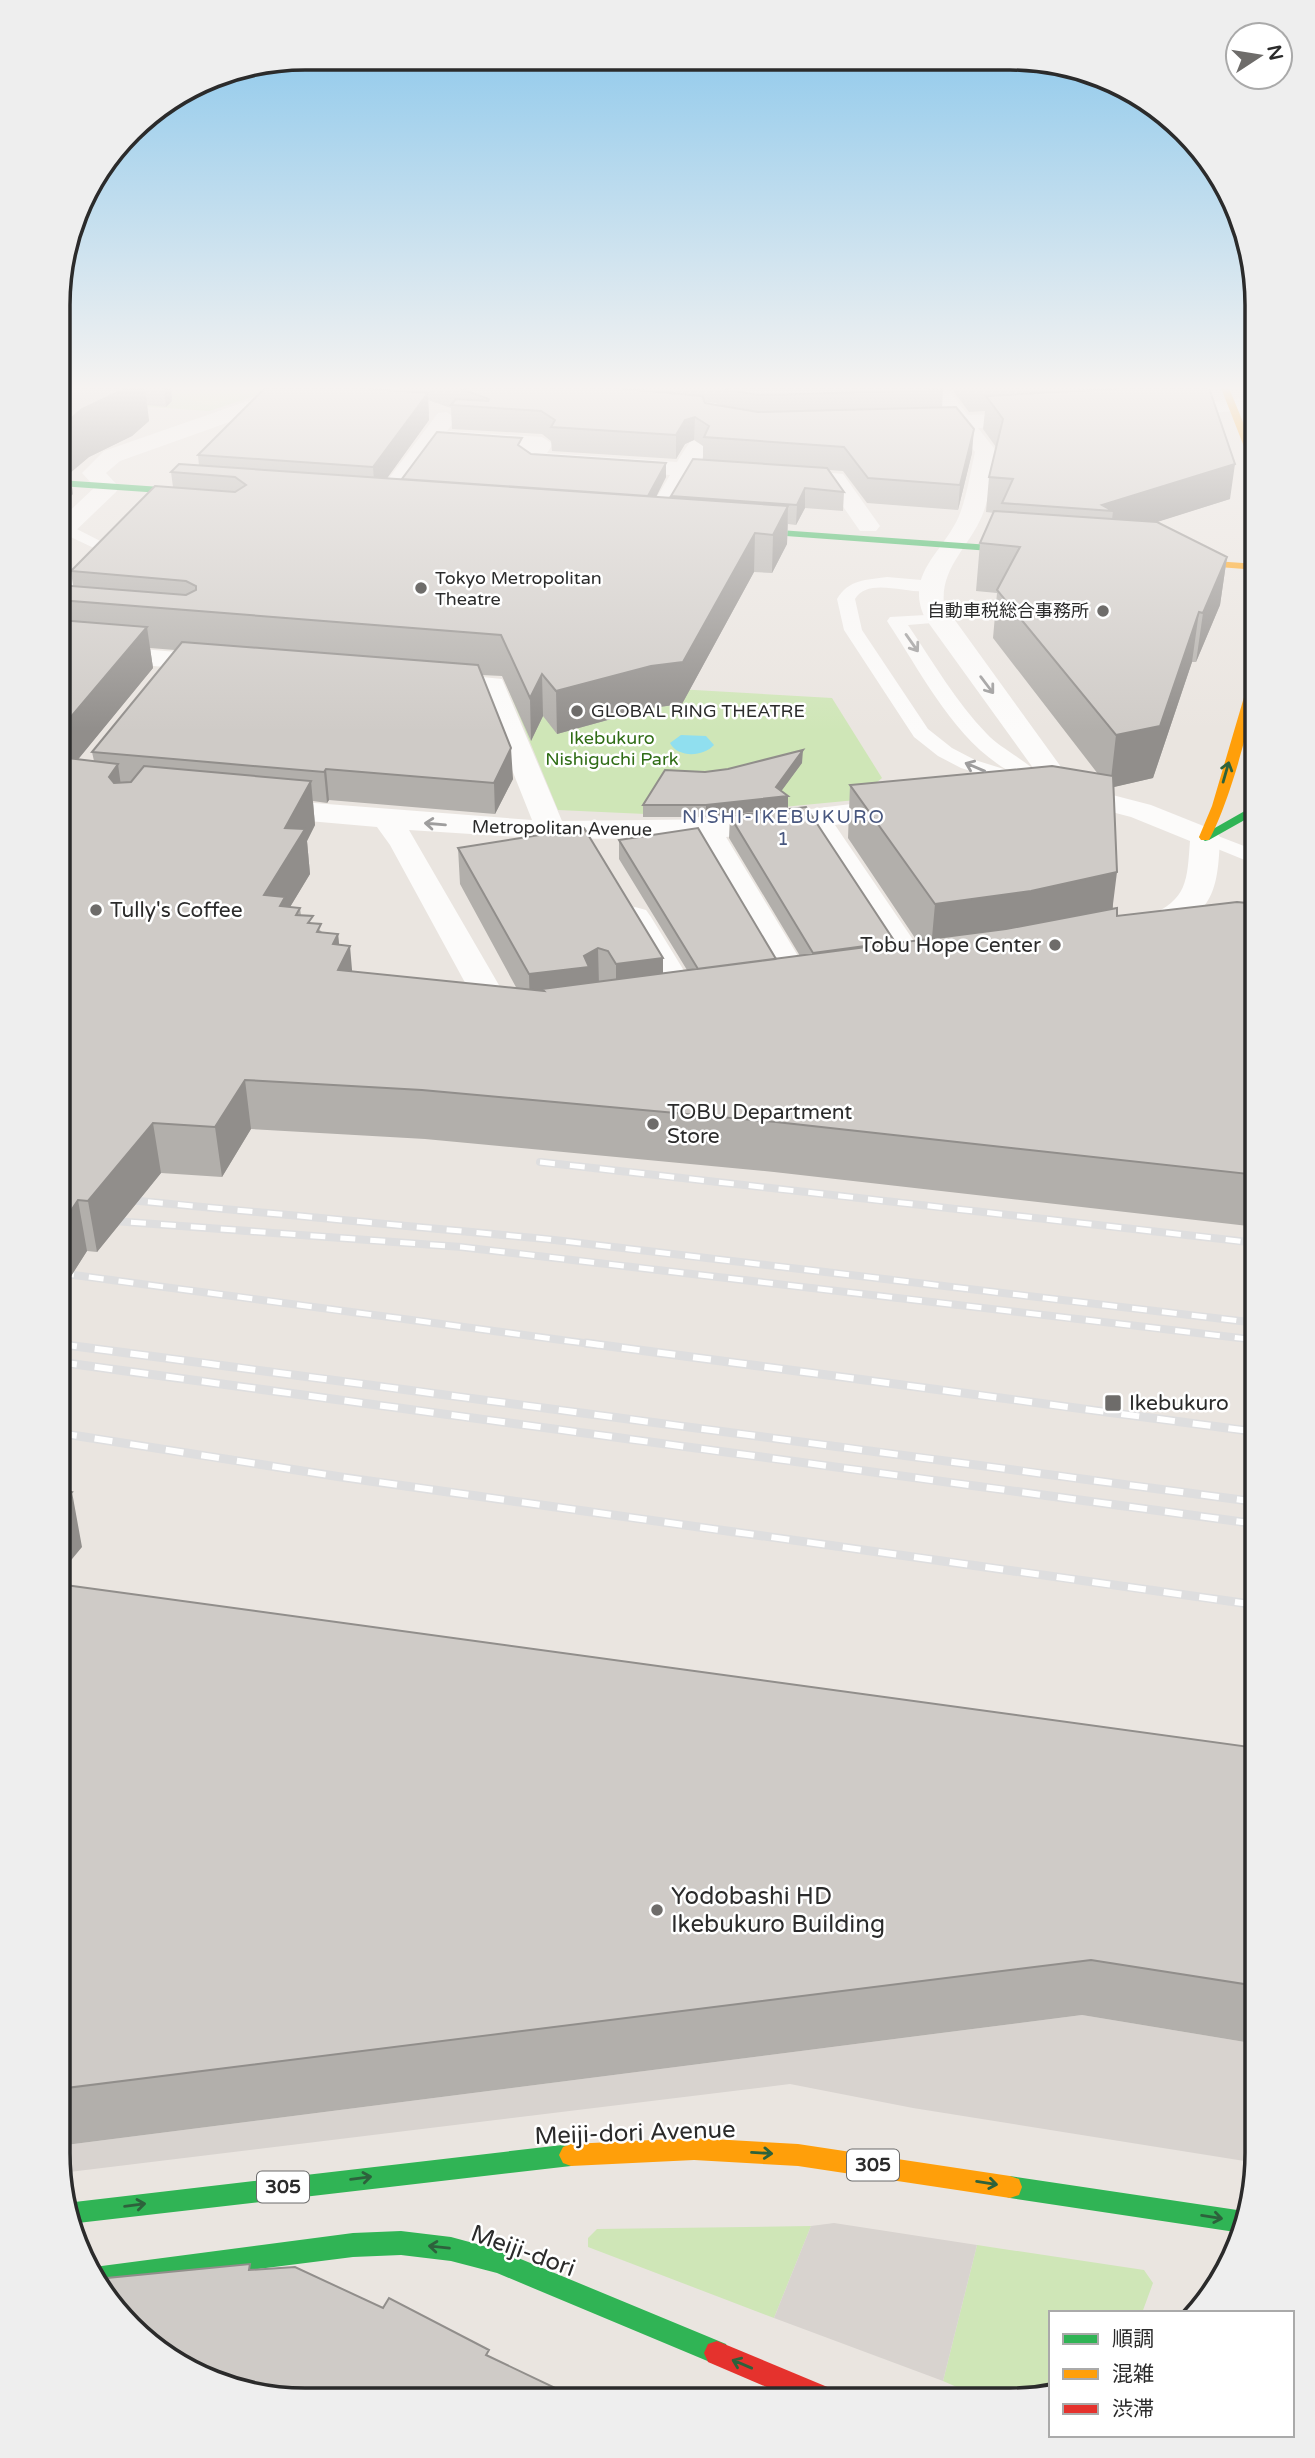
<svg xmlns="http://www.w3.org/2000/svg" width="1315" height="2458" font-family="'Varela Round','Noto Sans JP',sans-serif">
<rect width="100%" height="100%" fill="#eae5e0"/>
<!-- green -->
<path fill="#cfe6b7" d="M60 388H280L209 411 60 401Z
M504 679 832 698 882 778 856 800 689 816 558 810Z
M811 2226 774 2318 588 2247V2238L597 2229Z
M977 2245 1144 2270 1153 2283 1142 2313H1051V2394L1010 2400H986L943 2381Z"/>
<!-- pitch -->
<path fill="#dbeab5" d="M156 388H264L210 406Z"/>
<!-- plaza -->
<path fill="#d8d3cf" d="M1082 2015 1257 2044V2163L913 2108 790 2084 61 2173 58 2153V2146Z
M834 2223 977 2245 943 2381 774 2318 811 2226Z"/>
<!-- water -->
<path fill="#90dfef" d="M681 735 706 736 714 745C703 757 678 758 670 743Z"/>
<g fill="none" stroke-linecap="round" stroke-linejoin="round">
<!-- lane -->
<path fill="#fcfbfa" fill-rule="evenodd" d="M65 523 112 547 104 552 103 557 65 597 59 598V583L96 549 60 532V525Z
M887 577 933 581 941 586C925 603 870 572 855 599L862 630 928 729 952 748 975 760 1007 770C953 738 921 672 887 621L890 617 944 614 947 618 944 622 908 625C933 662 956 702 987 734 1000 748 1030 763 1038 774L1028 785H1014L961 768 938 756 914 737 844 630 837 599C849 579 866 580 887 577Z
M1205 831 1257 851V865L1198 841 1195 837 1198 833Z"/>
<!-- street -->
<path fill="#fcfbfa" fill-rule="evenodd" d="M285 388H316L313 392 120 461 106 473 119 487 116 492 68 538 60 540V520L95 487 82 473 104 451Z
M695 388H716C731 421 715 434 699 464L737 466 748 473 737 480 691 477 668 517H652L648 512 670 475 532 466 521 459 527 450 437 444 396 499 388 501 377 494 438 413 446 412 457 418 447 431 542 437 553 444 547 453 677 462C694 434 710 421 695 388Z
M926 388H947L968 415 1035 413 1046 419 1035 425 978 428 997 452C993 473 990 496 982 516 969 547 940 568 944 605L1074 785 1151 805 1216 831 1220 837C1218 883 1216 913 1167 930 1154 935 1144 939 1130 936L1125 929C1131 920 1138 919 1148 916 1188 900 1187 880 1190 841L1131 817 1054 797 925 618C904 574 943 553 959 516 967 496 970 474 975 452L957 429H909L906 424 909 419 947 416Z
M1257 397V409L1165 417 1154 411 1165 405Z
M797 470 843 474 880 526 876 531H860L828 485 789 482 786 477 789 472Z
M59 642 177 652 186 654 190 660 186 666 177 668 59 658Z
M433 672 502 679 562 821 729 819 900 798 910 801 915 807 910 813 835 825 937 975 932 982 920 985 908 982 807 828 726 837 818 989 813 996 801 999 789 996 784 989 696 838 551 839 409 830 507 999 532 1023 527 1030 515 1033 503 1030 481 1012 390 845 377 827 263 817 253 814 248 808 253 802 263 799 532 820 481 692 424 686 420 680 424 674Z
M635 907 646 910 651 917 705 1005 700 1012 688 1015 676 1012 671 1005 619 917 624 910Z"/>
<!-- fast -->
<path fill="#30b455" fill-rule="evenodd" d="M1257 388V392L1253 389V388Z
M60 480 204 490 209 493 204 496 60 486Z
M736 527 1032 548 1037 551 1032 554 733 532V528Z
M1257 804V813L1209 840 1205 841 1199 837Z
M571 2144 579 2147 583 2155 579 2163 571 2166 69 2224 66 2203Z
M1010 2176 1244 2211 1247 2212 1242 2233 1010 2198 1001 2195 998 2187 1001 2179Z
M401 2231 451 2237 499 2250 726 2344 730 2353 726 2362 717 2365 497 2273 451 2261 401 2255 353 2257 108 2288 94 2267 353 2233Z"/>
<!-- slow -->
<path fill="#ff9f0a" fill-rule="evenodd" d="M1221 388H1229L1257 456V470L1252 467Z
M1172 558 1257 564V570L1168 563 1167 561Z
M1257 667C1258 704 1228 807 1209 840H1201L1199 837 1212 806 1252 670Z
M694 2138 798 2144 1010 2176 1019 2179 1022 2187 1019 2195 1010 2198 798 2166 694 2160 571 2166 563 2163 559 2155 563 2147 571 2144Z"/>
<!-- jam -->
<path fill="#e5322d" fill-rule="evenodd" d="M717 2341 837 2391 841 2400H797L708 2362 704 2353 708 2344Z"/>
<!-- rail-far1 casing -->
<g stroke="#dededf" stroke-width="8">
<path id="rail-far1" d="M540 1162 1257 1243
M118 1199 546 1239 1257 1323
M101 1220 461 1247 1257 1340
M59 1273 599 1345
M59 1344 64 1345"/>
</g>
<!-- rail casing -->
<g stroke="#dededf" stroke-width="9">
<path id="rail" d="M586 1343 1257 1432
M59 1344 1257 1502
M59 1362 1257 1524
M59 1433 341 1477 1257 1605"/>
</g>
<!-- rail-far1 -->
<use href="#rail-far1" stroke="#fff" stroke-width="5" stroke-dasharray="15" stroke-linecap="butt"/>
<!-- rail -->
<use href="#rail" stroke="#fff" stroke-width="6" stroke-dasharray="18" stroke-linecap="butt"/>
</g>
<!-- wall -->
<path fill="#b2afab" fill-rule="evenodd" d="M60 388H171L172 401 166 407 147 405 149 421 132 436 89 457 70 473 73 494 60 506Z
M396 388H942L943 390 942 408 972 453 958 510 867 503 843 471 829 470 844 492 843 511 805 508 796 525 788 524 787 544 772 573 754 572 682 704 651 708 557 734 543 716 531 741 502 676 482 675 513 779 495 814 329 800 327 803 313 801 315 825 307 841 310 874 290 907 300 908 301 915 313 924 322 932 338 934 339 945 352 972 517 989 460 884 458 848 663 958V973L687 970 619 859V840L776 959 800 956 729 838 730 816 895 942V944L917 941 848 838 850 785 1098 774 993 638 997 593 976 591 980 543 994 513 986 512 989 477 996 447 983 429 985 411 969 412 951 388H1209L1230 499 1156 522 1227 557 1220 605 1196 662H1192L1153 778 1113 787V908L1117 916 1257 904V1227L774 1172 425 1139 251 1129 222 1177 161 1173 97 1252 87 1251 59 1295V585L73 586 71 571 173 487 171 472 199 466 198 455 404 391ZM428 400 451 408 452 429 542 434 551 441 552 451 676 459 685 444 694 440 703 446V460L671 496V498L656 497 666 477 531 454 522 448 402 479 387 478 429 420ZM704 402 715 403 723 406 705 403ZM150 648 175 650 92 752 94 761 78 759 153 668Z
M802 763 781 791 788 796V808L706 817H643V805L705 772Z
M58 1584 1257 1748V2044L1082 2015 58 2146Z"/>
<!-- shaded-wall -->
<path fill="#918e8b" d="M127 388H145L149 421 132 436 89 457 70 473 73 494 60 506V450L65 446 62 426 82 409Z
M164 388H171L172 401 166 407Z
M428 393 429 420 375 495 373 467Z
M695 417 694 440 685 444 676 459V435L685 420Z
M974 429 972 453 958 510 960 485Z
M666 463V477L647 515V499Z
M1235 464 1230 499 1110 537 1113 511 1102 505Z
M805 488V508L796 525 797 505Z
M788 506 787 544 772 573 773 535Z
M755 533 754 572 682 704 651 708 557 734 556 691Z
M1227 557 1220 605 1196 662 1203 613Z
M1199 612 1192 662 1153 778 1110 788 1116 735Z
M147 627 153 668 62 779 59 762V731Z
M542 674 543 716 531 741 530 698Z
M511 748 513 779 495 814 494 783Z
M803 750 802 763 777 797 788 796V808L706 817V805L776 787Z
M118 764 124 808 109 777Z
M326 769 329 800 327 803 324 772Z
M311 781 315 825 307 841 310 874 287 912 264 895 285 828Z
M1117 872 1110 928 930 960 935 904Z
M338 934 341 964 350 946 354 993 342 1018 333 944Z
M895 942 894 965 813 953Z
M598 948 599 985 544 991 542 989 543 1010 530 1012 529 974 584 956Z
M663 958V996L616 1002V964Z
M245 1080 251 1129 222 1177 215 1127Z
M153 1123 161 1173 97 1252 88 1201Z
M78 1200 87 1251 59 1295V1229Z
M72 1492 82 1547 58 1576V1508Z"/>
<!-- building -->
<path fill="#cfcbc7" stroke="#918e8b" stroke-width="2" d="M60 388H127L82 409 62 426H60Z
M265 388H361L428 393 373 467 198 455Z
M459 388H615L702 396 705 403 758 412 956 407 974 429 960 485 868 478 844 447 704 437 709 426 695 417 685 420 676 435 551 427 555 420 541 411 451 405 456 399 488 401 489 399Z
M726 388H942L943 390 759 395 726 390Z
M1129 388H1209L1235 464 1102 505 1113 511 1002 503 1013 479 989 477 1003 419 986 396Z
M437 432 522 438 518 445 531 454 666 463 648 496 402 479Z
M60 444 66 445 60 450Z
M693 459 827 468 844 492 805 488 797 505 671 496Z
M179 464 788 506 773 535 755 533 683 662 651 666 556 691 542 674 530 698 501 635 59 600V585L186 595 196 590V586L186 581 71 571 155 486 235 492 246 485 235 477 171 472Z
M994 511 1157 522 1227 557 1203 613 1199 612 1160 726 1116 735 997 590 1020 547 980 543Z
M59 620 147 627 59 731Z
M182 642 478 665 511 748 494 783 326 769 324 772 92 752Z
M803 750 776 787 788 796 706 805H643L665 770 705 772 728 769Z
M59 757 118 764 109 777 114 783 131 782 144 766 311 781 285 828 305 829 264 895 285 897 280 906 300 908 296 915 313 916 308 923 321 924 317 932 338 934 333 944 350 946 338 970 544 991 542 989 1006 929 1117 908V916L1237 902 1257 904V1175L776 1122 422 1090 245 1080 215 1127 153 1123 88 1201 78 1200 59 1229Z
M1052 766 1113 776 1117 872 1031 891 935 904 850 785Z
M806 807 895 942 813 953 730 816Z
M584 828 663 958 616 964 608 951 598 948 584 956 589 967 529 974 458 848Z
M698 828 776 959 698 969 619 840Z
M58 1489 72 1492 58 1508Z
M58 1584 1257 1748V1986L1091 1960 58 2089Z
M250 2264 249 2270 295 2267 383 2308 389 2298 489 2350 486 2355 574 2397 576 2395 584 2399 272 2398 210 2381 142 2339 106 2285 107 2278Z"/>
<!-- one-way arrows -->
<defs><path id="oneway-shaft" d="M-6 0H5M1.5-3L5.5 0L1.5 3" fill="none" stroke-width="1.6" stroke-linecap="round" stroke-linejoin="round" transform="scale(1.75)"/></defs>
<g stroke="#9e9d9d">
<use href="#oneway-shaft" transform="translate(912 643) rotate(55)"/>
<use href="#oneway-shaft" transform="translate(987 685) rotate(53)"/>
<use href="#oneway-shaft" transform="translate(975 767) rotate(-157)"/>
<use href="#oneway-shaft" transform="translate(435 824) rotate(-175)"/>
</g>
<g stroke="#2d623c">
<use href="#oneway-shaft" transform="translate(1226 772) rotate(-74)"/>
<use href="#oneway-shaft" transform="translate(762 2153) rotate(3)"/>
<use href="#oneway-shaft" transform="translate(361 2178) rotate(-7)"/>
<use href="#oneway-shaft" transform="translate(987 2183) rotate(9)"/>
<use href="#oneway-shaft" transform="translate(135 2205) rotate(-7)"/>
<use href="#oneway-shaft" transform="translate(1212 2217) rotate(9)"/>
<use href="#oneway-shaft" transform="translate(439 2247) rotate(-174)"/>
<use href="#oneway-shaft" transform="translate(742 2364) rotate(-157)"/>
</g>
<!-- sky -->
<linearGradient id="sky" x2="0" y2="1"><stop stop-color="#85c5eb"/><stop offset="0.53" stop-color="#f6f3f1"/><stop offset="1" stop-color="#f6f3f1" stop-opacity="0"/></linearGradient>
<rect width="1315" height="732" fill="url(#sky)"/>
<!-- markers -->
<g fill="#6e6c6a" stroke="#fff" stroke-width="2.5">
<circle cx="421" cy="588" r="7"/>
<circle cx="1103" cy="611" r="7"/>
<circle cx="577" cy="711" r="7"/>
<circle cx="96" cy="910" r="7"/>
<circle cx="1055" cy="945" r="7"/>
<circle cx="653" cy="1124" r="7"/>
<rect x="1104" y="1394" width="18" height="18" rx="3.5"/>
<circle cx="657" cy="1910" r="7"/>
</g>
<g text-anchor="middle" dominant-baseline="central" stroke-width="5" stroke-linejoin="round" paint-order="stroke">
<!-- far-poi labels -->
<g font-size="18" fill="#2b2b2b" stroke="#fff" text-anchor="start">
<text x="435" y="578">Tokyo Metropolitan<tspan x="435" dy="21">Theatre</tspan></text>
<text x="1089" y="611" text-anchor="end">自動車税総合事務所</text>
<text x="591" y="711">GLOBAL RING THEATRE</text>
</g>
<!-- far-park labels -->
<g font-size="18" fill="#306d16" stroke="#fff">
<text x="612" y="738">Ikebukuro<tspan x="612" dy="21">Nishiguchi Park</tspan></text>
</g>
<!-- far-street labels -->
<g font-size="18" fill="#2b2b2b" stroke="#fff">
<text transform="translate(562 828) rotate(1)">Metropolitan Avenue</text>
</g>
<!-- far-neighbourhood labels -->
<g font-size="19" letter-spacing="2" fill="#48577f" stroke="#fff">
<text x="784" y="817">NISHI-IKEBUKURO<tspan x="784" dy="22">1</tspan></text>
</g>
<!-- shield labels -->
<g fill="#fff" stroke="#6b6b6b" stroke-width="2">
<rect x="847" y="2149.5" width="52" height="31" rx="5"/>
<rect x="257" y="2171.5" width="52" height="31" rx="5"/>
</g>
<g font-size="19" font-weight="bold" fill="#2b2b2b">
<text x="873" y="2165">305</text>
<text x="283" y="2187">305</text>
</g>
<!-- poi labels -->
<g font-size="21" fill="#2b2b2b" stroke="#fff" text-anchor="start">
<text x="110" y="910">Tully's Coffee</text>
<text x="1041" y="945" text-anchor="end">Tobu Hope Center</text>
<text x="667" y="1112">TOBU Department<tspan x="667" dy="24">Store</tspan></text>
<text x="1129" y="1403">Ikebukuro</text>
</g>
<!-- near-poi labels -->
<g font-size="24" fill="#2b2b2b" stroke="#fff" text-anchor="start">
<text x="671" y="1896">Yodobashi HD<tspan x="671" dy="28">Ikebukuro Building</tspan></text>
</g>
<!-- near-street labels -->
<g font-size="24" fill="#2b2b2b" stroke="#fff">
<text transform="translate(635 2133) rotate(-2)">Meiji-dori Avenue</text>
<text transform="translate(523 2251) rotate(20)">Meiji-dori</text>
</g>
</g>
<!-- crop -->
<path d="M0 0H1315V2458H0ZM305 70H1010A235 235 0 0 1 1245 305V2153A235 235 0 0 1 1010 2388H305A235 235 0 0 1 70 2153V305A235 235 0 0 1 305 70Z" fill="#eee" fill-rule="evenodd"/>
<path fill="none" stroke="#2b2b2b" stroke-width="3.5" d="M305 70H1010A235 235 0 0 1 1245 305V2153A235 235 0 0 1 1010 2388H305A235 235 0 0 1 70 2153V305A235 235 0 0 1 305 70Z"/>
<!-- legend -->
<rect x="1049" y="2311" width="245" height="126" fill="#ffffff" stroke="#aaaaaa" stroke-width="2"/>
<rect x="1063" y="2334" width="35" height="10" fill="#30b455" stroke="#aaaaaa" stroke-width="2"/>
<text x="1112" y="2346" font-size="21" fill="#2b2b2b">順調</text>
<rect x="1063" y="2369" width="35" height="10" fill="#ff9f0a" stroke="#aaaaaa" stroke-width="2"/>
<text x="1112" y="2381" font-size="21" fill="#2b2b2b">混雑</text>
<rect x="1063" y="2404" width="35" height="10" fill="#e5322d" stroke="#aaaaaa" stroke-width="2"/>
<text x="1112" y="2416" font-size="21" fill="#2b2b2b">渋滞</text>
<!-- north arrow -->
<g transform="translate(1259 56) rotate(78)"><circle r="33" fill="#ffffff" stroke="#aaaaaa" stroke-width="2"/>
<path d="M0-5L12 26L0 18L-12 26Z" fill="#6e6c6a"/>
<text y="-10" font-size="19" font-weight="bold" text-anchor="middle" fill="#2b2b2b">N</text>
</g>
</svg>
